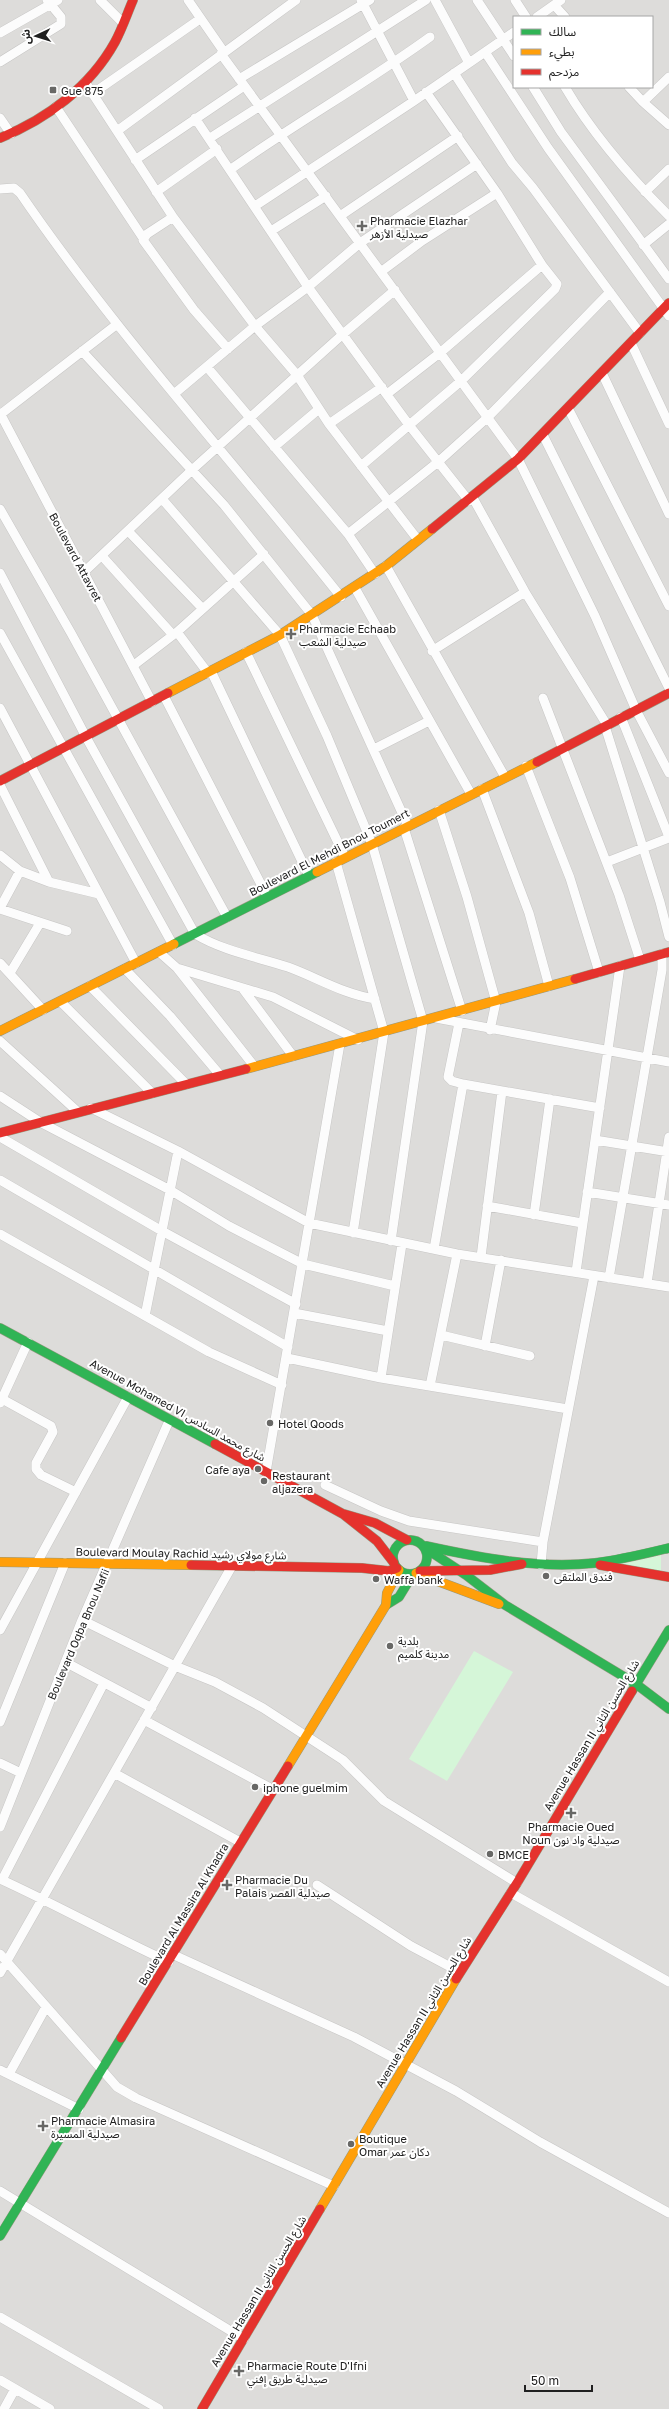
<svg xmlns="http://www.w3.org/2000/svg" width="669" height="2409" font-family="'Golos Text','Noto Sans Arabic',sans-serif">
<rect width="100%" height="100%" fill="#eeede9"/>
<!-- residential -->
<path fill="#dddcda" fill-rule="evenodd" d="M0 0H669V2409H0ZM514 17H652V87H514Z"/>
<!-- park -->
<path fill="#d5f6d8" d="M661 1555V1572L619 1564Z
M474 1651 513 1672 447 1781 409 1759Z"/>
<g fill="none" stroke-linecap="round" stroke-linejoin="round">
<!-- street casing -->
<g stroke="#c7c6c5" stroke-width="10">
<path id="street" d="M100 0 123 23
M188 0 224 52
M361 0 414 101
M435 0 469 63
M477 0 514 56
M515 0 526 17
M554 5 565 17
M537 17 561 0
M0 33 58 0
M485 52 548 148 669 316
M221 54 518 459 595 616 636 710 669 773
M0 62 61 24V17L47 0
M454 73 512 163 533 188 640 333
M669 77 643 102 669 125
M239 79 370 0
M85 82 173 217 255 326 297 375 329 424 418 540
M533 87 561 132 669 279
M565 87C592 133 631 178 669 216
M629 87 643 102
M426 92 497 193 542 265
M92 94 200 19
M56 107 143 238
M0 118 11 134
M195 118 308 287 409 425 469 501
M117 131 296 0
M210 138 426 0
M135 160 244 86
M231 169C296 123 365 84 430 37
M0 189 14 188 20 193C117 335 234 462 341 597
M156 192 217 149
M645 192 669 169
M255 206 414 101 514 32
M340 216 458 136
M173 217 147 234 143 240 194 310 228 349
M271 231 326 196
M643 245 669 224
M382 271 422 241 497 193
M631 343 669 424
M82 351 224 505 312 615 408 826
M207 367 348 534 375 574
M602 373 669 514
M174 394 255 326 308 287 360 243 477 164
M568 408 669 606
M0 413 152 702
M1 414 116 325
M329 424 382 387
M543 435 669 688
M274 447 319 409
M361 466 461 381 555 289 557 284 542 265 441 352 387 394
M473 498 525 592 607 725
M163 500 280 635 327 736 372 844 423 1021 391 1241
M0 509 71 633 227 917
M129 532 202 608
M348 534 438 462 488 417 610 292
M102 556 173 635
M386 566 505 777
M84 572 193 469 343 334 395 290
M0 573 86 737 195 934C223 951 257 957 288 967 318 978 343 994 375 999
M355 588 471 794
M177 632 208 673
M0 633 173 945
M432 651 525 592
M246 652 345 857
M134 665 177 632 264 554
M211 671 309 876
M164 696 267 896
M543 698 619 895 640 960
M0 708 136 963
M621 717 669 837
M605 726 660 902 669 937
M374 749 429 721
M526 766 570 878 599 972
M0 785 49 882 99 894
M482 789 529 913 549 986
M439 810 467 897 496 1002 490 1030
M404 828 462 1011
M0 855 20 871 49 882
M336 862 384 1032 353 1233
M607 862 669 838
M0 908 20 871
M0 909 67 931
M159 952 177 968 254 1066
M0 963 43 1010
M177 968 273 997 358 1040
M125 969 170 1016 220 1075
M10 973 40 923
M90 986 186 1084
M243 989 293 1056
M61 1002 152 1093
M436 1018 669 1062
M459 1023 448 1077 452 1081 463 1084
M0 1041 78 1112
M0 1096 40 1122 170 1190 229 1226 303 1264 395 1286
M91 1108 178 1151 309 1223 457 1254 669 1287
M0 1137 162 1231 296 1304
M595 1140 669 1152
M0 1180 288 1347
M587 1192 669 1205
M487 1206 582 1223
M534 1215 550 1099
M0 1234 209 1352 282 1385
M434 1249 463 1084 600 1108
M481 1257 502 1091
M576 1272 620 966
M609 1278 662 970V954
M647 1283 669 1137
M294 1313 388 1331
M145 1316 178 1151
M441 1335 530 1356
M485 1346 501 1260
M287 1358 381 1378 568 1409
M381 1378 402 1244
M430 1386 457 1254
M2 1399 51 1426 53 1432 36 1463V1469L41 1475 76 1492
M0 1403 28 1342
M266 1472 340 1044
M325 1485 381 1511 409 1521 543 1542
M541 1565 543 1542 594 1276
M82 1620 175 1666 215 1682 263 1708 343 1760 384 1801 517 1883
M0 1630 128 1397
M65 1662 152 1708
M144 1720 272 1789
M0 1722 65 1563
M0 1763 21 1773
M114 1773 240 1842
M0 1827 82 1620 169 1421
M0 1879C57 1905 112 1936 169 1962
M2 1880 104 1683
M317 1885 411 1946 460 1972
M511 1893 669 1982
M0 1954 117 2087 136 2098 334 2186
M174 1955 354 2037 456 2091 540 2142 669 2213
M0 1973 232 1566
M0 2070 79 2109
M9 2074 46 2007
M0 2191 244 2339
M0 2317 159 2409
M0 2380 50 2409
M4 2409 15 2389"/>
</g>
<!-- fast casing -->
<g stroke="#95997f" stroke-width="10">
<path id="fast" d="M174 944 317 872
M0 1328 215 1444
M393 1557a17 17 0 1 1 34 0a17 17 0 1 1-34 0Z
M426 1546C481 1558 538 1569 595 1563 620 1560 644 1554 669 1548
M425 1548 466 1575 505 1605 636 1684 669 1709
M386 1605 399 1597 413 1574
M632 1691 669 1630
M0 2236 121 2038"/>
</g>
<!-- slow casing -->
<g stroke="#95997f" stroke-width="10">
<path id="slow" d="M168 693 280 635 386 566 432 529
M317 872 537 762
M0 1031 174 944
M246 1069 575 979
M0 1562 191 1565
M416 1573 499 1604
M288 1766 386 1605 387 1593 399 1570
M320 2209 456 1979"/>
</g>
<!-- jam casing -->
<g stroke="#95997f" stroke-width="10">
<path id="jam" d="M0 138C47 119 90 87 115 42 122 29 127 14 133 0
M432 529 518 459 669 303
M537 762 669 693
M0 781 168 693
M575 979 669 952
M0 1133 246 1069
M215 1444 343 1514 377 1541 394 1563
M344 1514 375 1523 407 1540
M191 1565 362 1568 389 1571 397 1568
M600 1565 669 1577
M420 1571 490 1570 522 1564
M456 1979 517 1883 632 1691
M121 2038 288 1766
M202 2409 320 2209"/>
</g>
<!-- street -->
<use href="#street" stroke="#fcfcfc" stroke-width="9"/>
<!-- fast -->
<use href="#fast" stroke="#30b455" stroke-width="9"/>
<!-- slow -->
<use href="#slow" stroke="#ff9f0a" stroke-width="9"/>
<!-- jam -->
<use href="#jam" stroke="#e5322d" stroke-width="9"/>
</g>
<!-- markers -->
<g fill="#686866" stroke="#fff" stroke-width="1.5">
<rect x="49" y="86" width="8" height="8" rx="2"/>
<path d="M360 220h4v4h4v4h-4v4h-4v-4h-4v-4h4z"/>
<path d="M289 628h4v4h4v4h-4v4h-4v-4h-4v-4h4z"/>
<circle cx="270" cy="1423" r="4"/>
<circle cx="258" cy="1469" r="4"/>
<circle cx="264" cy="1481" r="4"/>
<circle cx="546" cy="1576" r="4"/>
<circle cx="376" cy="1579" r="4"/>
<circle cx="390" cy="1646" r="4"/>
<circle cx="255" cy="1787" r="4"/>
<path d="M569 1807h4v4h4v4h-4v4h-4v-4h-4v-4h4z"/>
<circle cx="490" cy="1854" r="4"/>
<path d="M225 1879h4v4h4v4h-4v4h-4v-4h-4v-4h4z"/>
<path d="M41 2120h4v4h4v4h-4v4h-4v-4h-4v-4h4z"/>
<circle cx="351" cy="2144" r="4"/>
<path d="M237 2365h4v4h4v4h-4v4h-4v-4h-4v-4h4z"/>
</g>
<g text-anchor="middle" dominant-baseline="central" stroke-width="4" stroke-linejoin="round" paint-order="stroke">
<!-- poi labels -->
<g font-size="11" fill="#202020" stroke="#fff" text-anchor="start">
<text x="61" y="90">Gue 875</text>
<text x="370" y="220">Pharmacie Elazhar<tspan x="370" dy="13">صيدلية الأزهر</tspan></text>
<text x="299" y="628">Pharmacie Echaab<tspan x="299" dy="13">صيدلية الشعب</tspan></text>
<text x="278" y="1423">Hotel Qoods</text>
<text x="250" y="1469" text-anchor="end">Cafe aya</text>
<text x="272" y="1475">Restaurant<tspan x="272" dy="13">aljazera</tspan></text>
<text x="554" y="1576">فندق الملتقى</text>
<text x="384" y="1579">Waffa bank</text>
<text x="398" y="1640">بلدية<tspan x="398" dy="13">مدينة كلميم</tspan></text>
<text x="263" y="1787">iphone guelmim</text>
<text x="571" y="1826" text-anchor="middle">Pharmacie Oued<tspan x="571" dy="13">Noun صيدلية واد نون</tspan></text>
<text x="498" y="1854">BMCE</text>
<text x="235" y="1879">Pharmacie Du<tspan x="235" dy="13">Palais صيدلية القصر</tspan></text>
<text x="51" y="2120">Pharmacie Almasira<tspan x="51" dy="13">صيدلية المسيرة</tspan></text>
<text x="359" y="2138">Boutique<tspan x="359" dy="13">Omar دكان عمر</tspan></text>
<text x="247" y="2365">Pharmacie Route D'Ifni<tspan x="247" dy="13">صيدلية طريق إفني</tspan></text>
</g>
<!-- street labels -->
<g font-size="11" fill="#202020" stroke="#fff">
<text transform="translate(76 557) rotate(62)">Boulevard Attavret</text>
<text transform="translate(329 852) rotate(-27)">Boulevard El Mehdi Bnou Toumert</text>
<text transform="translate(178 1410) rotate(29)">Avenue Mohamed VI شارع محمد السادس</text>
<text transform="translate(181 1553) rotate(1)">Boulevard Moulay Rachid شارع مولاي رشيد</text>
<text transform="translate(78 1634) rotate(-67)">Boulevard Oqba Bnou Nafii</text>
<text transform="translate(591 1735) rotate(-59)">Avenue Hassan II شارع الحسن الثاني</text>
<text transform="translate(183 1914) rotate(-59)">Boulevard Al Massira Al Khadra</text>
<text transform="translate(423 2012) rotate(-59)">Avenue Hassan II شارع الحسن الثاني</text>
<text transform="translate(258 2291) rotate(-59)">Avenue Hassan II شارع الحسن الثاني</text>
</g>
</g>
<!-- legend -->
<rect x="513" y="16" width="140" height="72" fill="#ffffff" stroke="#a6a6a6"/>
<rect x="521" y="29" width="20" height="6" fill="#30b455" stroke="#a6a6a6"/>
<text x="549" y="36" font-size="12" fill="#202020">سالك</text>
<rect x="521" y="49" width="20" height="6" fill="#ff9f0a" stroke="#a6a6a6"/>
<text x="549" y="56" font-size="12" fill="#202020">بطيء</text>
<rect x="521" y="69" width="20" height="6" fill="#e5322d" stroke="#a6a6a6"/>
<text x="549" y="76" font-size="12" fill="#202020">مزدحم</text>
<!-- north arrow -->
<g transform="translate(36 36) rotate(266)" stroke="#ffffff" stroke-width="3" paint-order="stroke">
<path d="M0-3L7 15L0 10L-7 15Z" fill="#202020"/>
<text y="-6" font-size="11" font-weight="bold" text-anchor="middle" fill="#202020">ش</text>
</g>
<!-- scale -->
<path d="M525 2385v6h67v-6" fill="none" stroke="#202020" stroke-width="2"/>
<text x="531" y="2385" font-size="12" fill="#202020" stroke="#ffffff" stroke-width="3" paint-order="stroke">50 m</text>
</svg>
